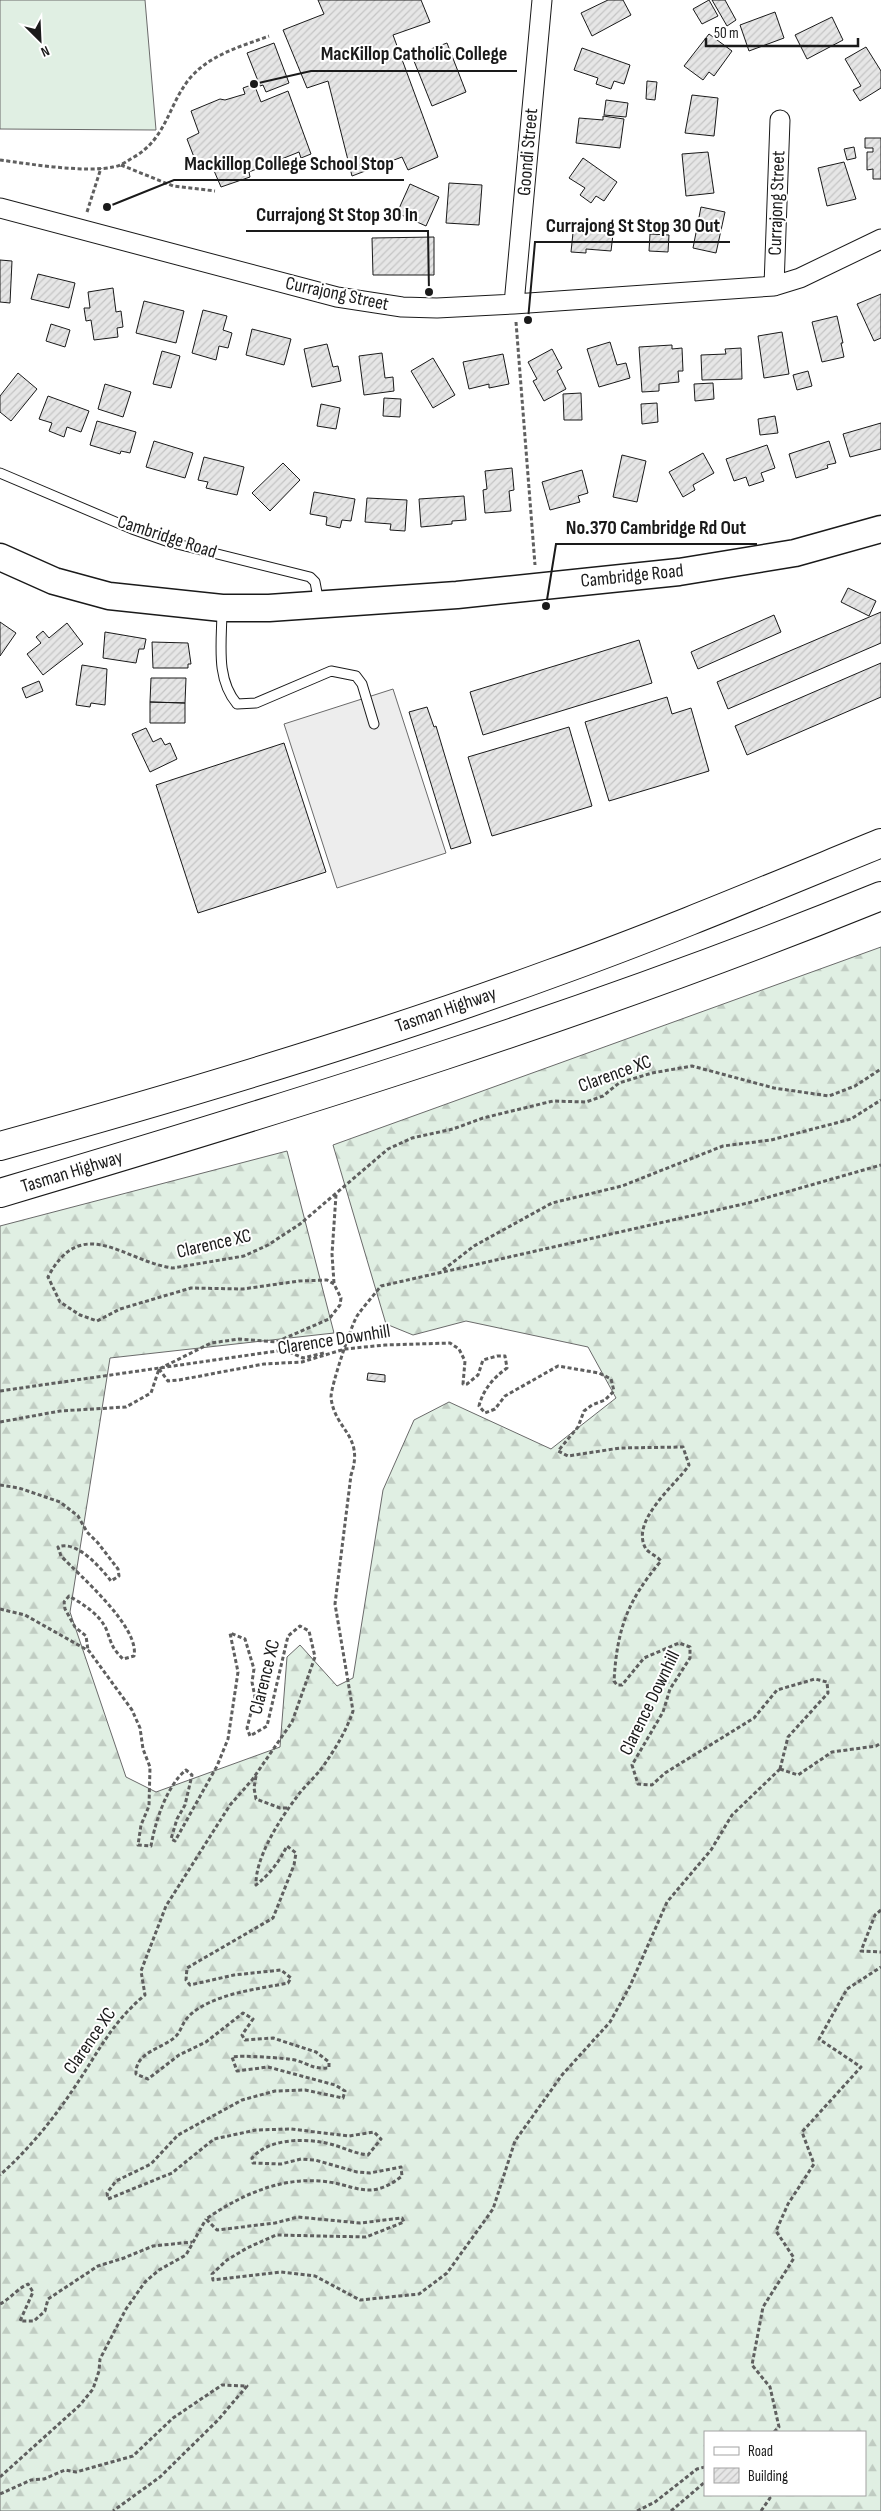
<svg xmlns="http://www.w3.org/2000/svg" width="881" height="2511" font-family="'Sofia Sans Condensed',sans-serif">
<defs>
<pattern id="forest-firs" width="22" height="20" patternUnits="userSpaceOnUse" patternTransform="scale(1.25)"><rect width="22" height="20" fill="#e0efe3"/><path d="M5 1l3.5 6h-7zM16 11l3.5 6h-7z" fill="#c0ccc2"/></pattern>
<pattern id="building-hatch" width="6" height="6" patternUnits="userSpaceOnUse" patternTransform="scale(1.25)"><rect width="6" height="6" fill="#e6e6e6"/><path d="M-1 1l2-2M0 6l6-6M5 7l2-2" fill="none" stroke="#c5c5c5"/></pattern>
</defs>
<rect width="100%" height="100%" fill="#fff"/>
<!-- grass -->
<path fill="#e0efe3" stroke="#6a6a6a" d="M0 0H145L156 130 0 129Z"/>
<!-- forest -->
<path fill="url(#forest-firs)" stroke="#6a6a6a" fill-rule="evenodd" d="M881 947V2511H0V1226L287 1151 334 1333 110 1358 70 1612 126 1777 156 1792 280 1747 287 1657 300 1645 337 1686 353 1678 383 1490 414 1420 449 1402 551 1449 616 1398 588 1347 466 1321 413 1335 386 1324 333 1145ZM705 2432H865V2495H705Z"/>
<!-- parking -->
<path fill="#ededed" stroke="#6a6a6a" d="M393 689 446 853 337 888 284 724Z"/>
<!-- building -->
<path fill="url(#building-hatch)" stroke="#1a1a1a" d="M318 0H421L430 22 393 35 438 157 408 170 402 157 352 176 328 81 307 88 283 30 324 14Z
M608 0H623L631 15 592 36 581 13Z
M709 0 718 16 702 24 693 9Z
M712 0H725L736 20 727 26Z
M775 12 784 38 749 51 740 25Z
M832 17 843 40 807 59 795 35Z
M709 34 732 51 714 76 709 72 703 80 684 66Z
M274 43 289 83 266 92 263 85 260 86 247 53Z
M447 43 466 92 432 106 412 56Z
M866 47 881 71V88L860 101 853 90 861 86 845 59Z
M582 48 630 65 624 84 614 81 611 89 596 84 598 78 574 70Z
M647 81 657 82 655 100 646 99Z
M254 84 261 102 288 91 311 154 301 158 299 152 249 172 250 177 221 187 212 166 199 170 187 139 199 133 191 111 220 99 225 100 245 94 243 88Z
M692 95 718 98 714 136 685 133Z
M606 100 628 103 626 117 604 115Z
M603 116 624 119 620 148 576 143 579 118 603 120Z
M865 138H881V179H873V169L867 170V152H873V148H865Z
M854 147 856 158 847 160 844 149Z
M708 152 714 193 686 196 682 154Z
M583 158 617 182 604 201 596 196 591 203 580 195 585 188 569 178Z
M844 162 856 199 827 206 818 168Z
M449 183 482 185 479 225 446 223Z
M410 184 439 197 426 226 397 213Z
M701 207 725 212 716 253 693 248Z
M574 223 614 226 611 251 586 249V253L571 252Z
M650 234 669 235 668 252 649 251Z
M434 237V275H373L372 238Z
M0 260 12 261 10 303 0 302Z
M38 274 75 283 69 308 31 299Z
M113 288 116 312 121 311 123 327 117 328 118 337 94 340 91 320 86 321 84 308H90L88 292Z
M881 294V338L874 341 857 304Z
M144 301 184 311 176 343 136 333Z
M203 310 227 316 223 330 232 333 228 348 219 346 216 360 192 353Z
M837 316 843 343H841L844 357 822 362 812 322Z
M51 324 70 330 65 347 46 341Z
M252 329 291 339 284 365 246 355Z
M782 332 789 374 764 378 758 336Z
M610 342 617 365 626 363 630 378 599 387 587 349Z
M327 344 333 367 338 366 341 381 312 387 304 349Z
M672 345V349L682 348 683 371H678L679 382 659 384V391L642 392 639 347Z
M741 348 742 379 702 380 701 355 726 354 725 349Z
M552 349 562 368 557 371 566 389 544 401 533 381 537 379 528 362Z
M162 351 180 356 171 388 153 384Z
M382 353 385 378 393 377 394 391 364 395 359 356Z
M503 354 509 384 489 388V384L469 389 463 362Z
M433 358 455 395 433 408 411 371Z
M808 371 812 386 797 390 793 375Z
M18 373 37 389 11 421 0 412V396Z
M713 383 714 399 695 401 694 384Z
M105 384 131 392 123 417 98 409Z
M581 393 582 420H564L563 394Z
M48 396 89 411 81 432 67 427 64 437 49 431 52 423 39 419Z
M384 398 401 399 400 417 383 416Z
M657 403 658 422 642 424 641 404Z
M321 404 340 408 336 429 317 426Z
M775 416 778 433 760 435 758 419Z
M97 421 136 432 130 453 121 451 120 454 90 445Z
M881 423V449L850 457 843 434Z
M154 441 193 453 185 478 146 467Z
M829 441 836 463 827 465 828 468 796 478 789 454Z
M767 445 775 468 761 473 764 481 749 486 746 477 734 481 726 459Z
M703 453 714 473 693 485 695 490 683 497 669 472Z
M622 455 646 461 637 502 613 497Z
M204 457 244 467 237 495 206 488 208 482 198 480Z
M283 463 300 480 270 511 252 493Z
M512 468 514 490 509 491 511 511 485 513 483 490 487 489 485 471Z
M582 470 588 493 578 496 580 502 550 510 542 482Z
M314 492 355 499 351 521 342 520 340 528 326 525 327 517 310 514Z
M464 496 466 520 452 521V524L421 527 419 499Z
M367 498 407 500 405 531 390 530 391 524 365 522Z
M848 588 876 601 869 616 841 602Z
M881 612V643L728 709 717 682Z
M774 615 781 632 698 669 691 652Z
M0 622 16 633 0 656Z
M67 623 83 644 43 675 27 654 41 643 36 637 43 631 49 638Z
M105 632 146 639 144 649H139L136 663 103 658Z
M639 640 652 683 483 735 470 692Z
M152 642 188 643 191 664H188V668H153Z
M881 663V697L747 755 735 726Z
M82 665 107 669 105 705 91 703 90 707 76 705Z
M151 678H186L185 703 150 702Z
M39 681 43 691 26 698 22 688Z
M667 697 672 714 691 708 709 771 609 801 585 722Z
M150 702 185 703V723H150Z
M427 707 434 727 436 726 471 843 451 849 409 712Z
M569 727 592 806 492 836 468 757Z
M146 728 153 742 161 738 165 745 170 743 177 759 150 772 132 734Z
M284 743 326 872 198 913 156 785Z
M368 1373 385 1375V1382L367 1380Z"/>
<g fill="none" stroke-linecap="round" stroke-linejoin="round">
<!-- lane casing -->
<g stroke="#1a1a1a" stroke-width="11">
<path id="lane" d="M0 473 132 529 169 542 310 577 315 582 319 603
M222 609C222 642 215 678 237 704L256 703 331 671 356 676 362 684 374 724"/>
</g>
<!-- street casing -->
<g stroke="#1a1a1a" stroke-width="21">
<path id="street" d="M0 208 337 297 402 307 437 308 514 304 774 286 800 278 881 239
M774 286 780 120
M514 304 542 0"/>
</g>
<!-- secondary casing -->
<g stroke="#1a1a1a" stroke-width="29">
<path id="secondary" d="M0 557 54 581 109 596 222 608H269L457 595 679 572 795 553 881 529"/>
</g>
<!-- highway casing -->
<g stroke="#1a1a1a" stroke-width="30">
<path id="highway" d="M0 1146C185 1095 370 1040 550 974 662 934 771 888 881 843
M0 1193C297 1105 593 1013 881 896"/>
</g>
<!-- path -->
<path stroke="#5f5f5f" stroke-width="3" stroke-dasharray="4 2.5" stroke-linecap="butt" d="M0 160C30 164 85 173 113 167 121 166 127 161 134 157 167 138 168 105 190 78 211 54 240 47 269 36
M121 165 173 186 215 191
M87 212 101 168
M516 322 535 565
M443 1270 474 1246 552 1203 622 1186 723 1146 771 1140 851 1119 881 1100
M334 1283 332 1254 336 1195
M159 1369 168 1381 179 1380 264 1364 302 1362 345 1349 385 1345 450 1343 459 1349 465 1361 463 1384H467L478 1375 483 1360 497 1356H505L507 1368C493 1378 483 1390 479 1406L485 1413 495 1409 505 1396 558 1366 599 1373 611 1379 614 1391 605 1400 592 1405 584 1411 578 1427 558 1451 568 1456 620 1448 683 1447 689 1465C676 1485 629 1521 646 1549 649 1553 657 1556 661 1561 628 1600 617 1628 614 1681L617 1685H622L644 1658 679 1643 690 1647V1658L670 1689 663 1712 632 1765 638 1784 652 1785 665 1773 754 1718 777 1690 815 1679 827 1682 828 1693 788 1737 780 1769
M0 1391 284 1350 303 1358 324 1353
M0 1422 60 1411 126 1407 151 1393 159 1369 211 1343 239 1339 276 1342 329 1319 340 1305 341 1298 334 1284 327 1280 299 1281 243 1289 191 1288 120 1309 97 1321 80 1315 60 1302 48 1277C82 1212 125 1262 173 1268L244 1256 268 1245 300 1224 388 1149 412 1138 453 1129 483 1118 553 1101 586 1102 603 1096 619 1083 652 1073 692 1066 774 1088 829 1096 855 1086 881 1069
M0 1485 19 1488 60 1502 78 1516 87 1532 98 1543 118 1569 119 1576 111 1581C100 1567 77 1540 58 1547L61 1556C80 1576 140 1627 134 1656L123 1659C112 1648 112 1645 107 1631 101 1615 83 1604 69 1596L64 1602 65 1609 75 1627 86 1636 88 1650
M0 1609 25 1615 89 1651 132 1710 140 1728 143 1749 150 1767 149 1806 141 1825 138 1845 151 1846C155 1822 167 1785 186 1770L192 1775 185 1805 177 1819 171 1839 175 1841 217 1766 228 1739 238 1672 230 1633 245 1639 254 1669 252 1682 255 1697 247 1728 250 1736 267 1726 288 1636 300 1626 309 1631 315 1657 292 1722 252 1780 230 1805 166 1906 141 1971 145 1995C110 2024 97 2055 72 2091 52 2121 27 2151 0 2175
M780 1769 732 1815 711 1850 667 1902 630 1986 610 2022 562 2075 515 2141 493 2209 447 2273 419 2294 360 2300 315 2276 281 2272 213 2280 212 2274 227 2260 247 2248 276 2235 366 2237 404 2222 402 2218 360 2223 298 2217 275 2223 217 2230 206 2219C239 2196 278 2178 319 2181 355 2183 368 2203 402 2176L401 2167 370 2173 357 2172 315 2160 301 2159 281 2164 253 2163 252 2158C268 2139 302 2138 326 2143 341 2146 352 2153 368 2155L381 2139 374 2132 349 2136 291 2129 256 2130 214 2139 172 2173 108 2199 107 2193 116 2181 151 2164 178 2135 242 2100 275 2091 305 2090 343 2098 345 2091 335 2085 268 2067 237 2071 232 2057C241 2055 286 2058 295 2060 310 2064 311 2069 329 2068V2062L316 2052 273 2038 245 2040 242 2035 253 2019 243 2013 206 2042 179 2055 148 2079 136 2074C135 2052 162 2049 175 2037 181 2032 182 2023 188 2017 210 1994 258 1989 288 1983L291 1978 281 1970 234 1975 190 1985 186 1980 187 1968 273 1918 294 1865 296 1853 287 1846C279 1862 270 1874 256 1885 255 1858 280 1819 296 1798 305 1785 318 1775 326 1762 337 1746 347 1729 353 1711L335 1604 351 1475C365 1435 334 1430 331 1397 331 1386 351 1326 357 1316 364 1306 373 1296 381 1286L748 1203 881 1165
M780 1769 798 1775 832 1752 876 1746 881 1743
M256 1776 254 1788 256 1799 280 1808H289
M881 1910 875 1915 861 1951 881 1952
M0 2304C11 2298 17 2289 28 2284L33 2292 20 2321H34L45 2311 48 2299 98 2266 124 2258 153 2246 192 2242
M774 2432 779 2427 770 2387 752 2365 763 2307 794 2258 776 2231 788 2204 814 2164 802 2132 861 2067 819 2039 847 1989 881 1967
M0 2477 80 2405 93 2389 99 2371 100 2359 126 2309 145 2282 159 2270 186 2255 206 2219
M0 2494 31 2480 44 2479 65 2470 76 2472 133 2456 173 2418 222 2385 247 2386 218 2420 160 2477 113 2511
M637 2511 655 2502 697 2469 705 2467
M671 2511 705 2482
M761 2511 770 2498 768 2495"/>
<!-- lane -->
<use href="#lane" stroke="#fff" stroke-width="9"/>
<!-- street -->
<use href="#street" stroke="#fff" stroke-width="19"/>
<!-- secondary -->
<use href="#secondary" stroke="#fff" stroke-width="26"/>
<!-- highway -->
<use href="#highway" stroke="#fff" stroke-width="28"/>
</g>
<g text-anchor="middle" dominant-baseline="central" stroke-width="4" stroke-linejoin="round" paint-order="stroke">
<!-- street labels -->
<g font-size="19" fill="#1a1a1a" stroke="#fff">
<text transform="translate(528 152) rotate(-85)">Goondi Street</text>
<text transform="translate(777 203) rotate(-88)">Currajong Street</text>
<text transform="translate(337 294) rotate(12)">Currajong Street</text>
<text transform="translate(167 537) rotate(18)">Cambridge Road</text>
<text transform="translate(632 576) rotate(-6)">Cambridge Road</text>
<text transform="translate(446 1010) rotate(-19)">Tasman Highway</text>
<text transform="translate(615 1074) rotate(-20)">Clarence XC</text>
<text transform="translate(72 1172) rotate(-17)">Tasman Highway</text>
<text transform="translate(214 1244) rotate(-13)">Clarence XC</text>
<text transform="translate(334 1340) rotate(-9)">Clarence Downhill</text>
<text transform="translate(265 1677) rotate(-76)">Clarence XC</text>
<text transform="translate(650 1703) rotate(-64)">Clarence Downhill</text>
<text transform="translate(90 2041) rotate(-55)">Clarence XC</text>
</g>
</g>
<!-- callouts -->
<path fill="none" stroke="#1a1a1a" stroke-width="2" d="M254 84L311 71H517M107 207L174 180H404M429 292L428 231H246M528 320L535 242H730M546 606L556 544H757"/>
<g fill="#1a1a1a" stroke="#fff" stroke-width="2">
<circle cx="254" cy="84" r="5"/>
<circle cx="107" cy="207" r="5"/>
<circle cx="429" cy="292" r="5"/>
<circle cx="528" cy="320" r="5"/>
<circle cx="546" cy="606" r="5"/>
</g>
<g font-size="20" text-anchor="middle" font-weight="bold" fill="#1a1a1a" stroke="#fff" stroke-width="4" stroke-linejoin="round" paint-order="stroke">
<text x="414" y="60">MacKillop Catholic College</text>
<text x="289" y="170">Mackillop College School Stop</text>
<text x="337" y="221">Currajong St Stop 30 In</text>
<text x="633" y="232">Currajong St Stop 30 Out</text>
<text x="656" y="534">No.370 Cambridge Rd Out</text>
</g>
<!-- legend -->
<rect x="704" y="2431" width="162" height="65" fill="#ffffff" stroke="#a3a3a3"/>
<rect x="714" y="2447" width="25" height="8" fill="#ffffff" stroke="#a3a3a3"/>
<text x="748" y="2456" font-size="15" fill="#1a1a1a">Road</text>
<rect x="714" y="2468" width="25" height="15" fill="url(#building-hatch)" stroke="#a3a3a3"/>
<text x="748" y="2481" font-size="15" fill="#1a1a1a">Building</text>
<!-- north arrow -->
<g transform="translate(40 40) rotate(156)" stroke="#ffffff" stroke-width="4" paint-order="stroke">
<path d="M0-4L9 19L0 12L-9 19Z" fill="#1a1a1a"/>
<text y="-8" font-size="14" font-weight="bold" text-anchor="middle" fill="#1a1a1a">N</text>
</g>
<!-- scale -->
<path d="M706 38v8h152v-8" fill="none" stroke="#1a1a1a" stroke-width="2.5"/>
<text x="714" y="38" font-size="15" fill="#1a1a1a" stroke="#ffffff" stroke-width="4" paint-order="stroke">50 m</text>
</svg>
